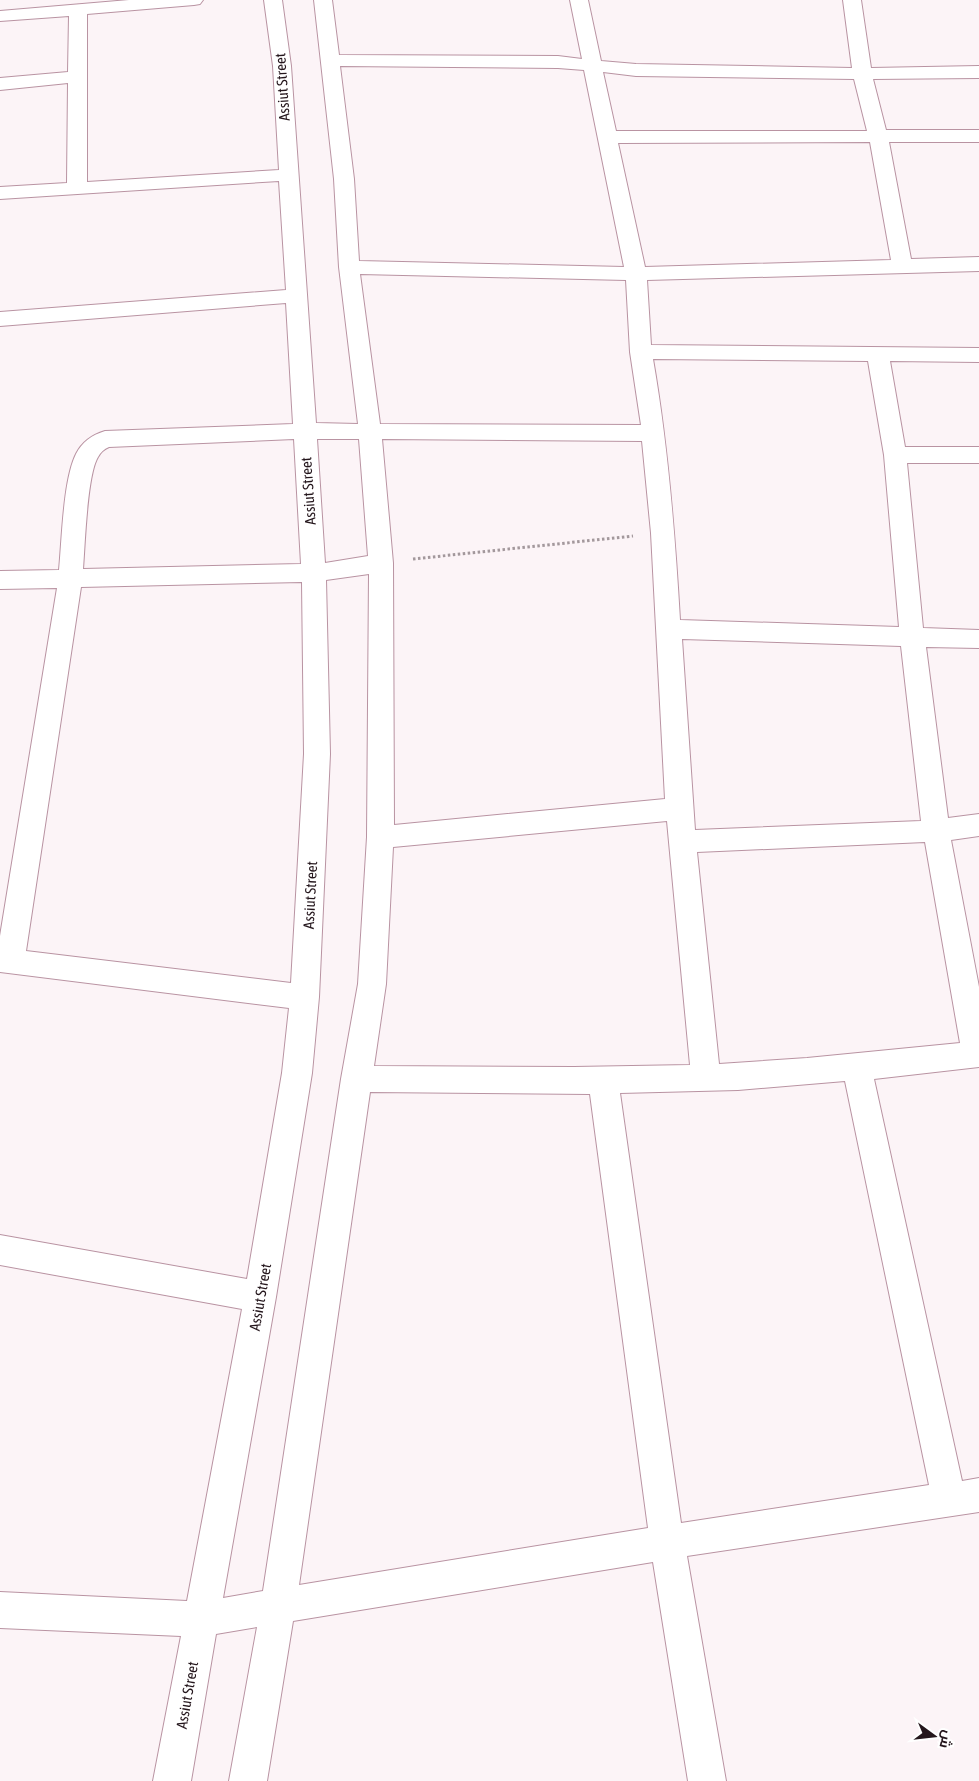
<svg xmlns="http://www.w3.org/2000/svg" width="979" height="1781" font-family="'Asap Condensed',Cairo,sans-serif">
<rect width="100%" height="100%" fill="#fcf4f7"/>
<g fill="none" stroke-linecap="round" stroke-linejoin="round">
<!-- minor casing -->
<g stroke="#b993a2" stroke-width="2">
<path id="minor" d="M129 0H203L200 4 194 5 87 14V182L279 170 273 66 264 0H282L291 66 316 423 358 424 339 267 334 179 314 0H332L339 55 558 56 582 59 570 0H588L601 61 636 64 852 68 843 0H861L871 68 979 66V78L873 79 886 130H979V142H889L911 259 979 257V271L647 280 651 345 979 348V362L890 361 905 447H979V463H907L923 628 979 630V648L926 647 948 818 979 814V836L951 840 979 987V1067L874 1079 962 1481 979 1478V1512L687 1556 726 1781H688L653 1562 293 1621 267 1781H229L257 1627 216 1634 191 1781H153L181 1636 0 1628V1592L187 1601 242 1309 0 1265V1235L247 1279 282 1073 289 1008 0 972V936L57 588 0 589V571L59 570C62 540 63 480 76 454 82 442 92 435 105 431L293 424 286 303 0 326V312L286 290 279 181 0 199V187L67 183 68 83 0 90V78L68 72 69 16 0 21V11ZM340 66 558 68 584 70 624 267 359 261 354 179ZM603 72 636 76 854 79 867 131H616ZM870 142 891 260 645 267 618 143ZM360 274 626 280 630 352 641 425 380 424ZM653 359 868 361 884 455 899 627 680 620C675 533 668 445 653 359ZM294 439 301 564 83 569C85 545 87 475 98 457 100 453 104 449 109 447ZM317 439H359L368 556 325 563ZM382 439 642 441 651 533 665 799 394 825 393 563ZM369 574 367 837 358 984 341 1079 263 1591 223 1598 276 1297 312 1073 319 997 330 754 326 580ZM302 582 304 754 291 983 26 951 81 587ZM682 639 901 646 921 821 695 830ZM667 821 690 1065 574 1067 374 1066 386 984 393 847ZM925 842 960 1043 807 1058 719 1064 697 852ZM845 1081 929 1485 681 1523 620 1093 738 1090ZM370 1092 590 1094 648 1528 299 1585Z"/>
</g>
<!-- path -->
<path stroke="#a3989c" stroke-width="3" stroke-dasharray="2.5 2.5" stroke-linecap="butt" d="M413 559 633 536"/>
<!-- minor -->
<use href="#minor" fill="#fff" fill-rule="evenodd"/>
</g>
<g text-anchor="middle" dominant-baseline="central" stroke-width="4.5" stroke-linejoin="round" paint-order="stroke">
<!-- street labels -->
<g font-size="15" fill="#25171d" stroke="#fff">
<text transform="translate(282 87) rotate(-94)">Assiut Street</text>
<text transform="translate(308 491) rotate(-94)">Assiut Street</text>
<text transform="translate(310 895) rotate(-87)">Assiut Street</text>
<text transform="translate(260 1297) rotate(-80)">Assiut Street</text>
<text transform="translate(187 1695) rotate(-80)">Assiut Street</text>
</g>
</g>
<!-- north arrow -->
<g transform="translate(934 1736) rotate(105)" stroke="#ffffff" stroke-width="4" paint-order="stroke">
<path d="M0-4L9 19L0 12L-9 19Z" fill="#25171d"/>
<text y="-8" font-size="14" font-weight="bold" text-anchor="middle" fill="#25171d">ش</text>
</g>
</svg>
